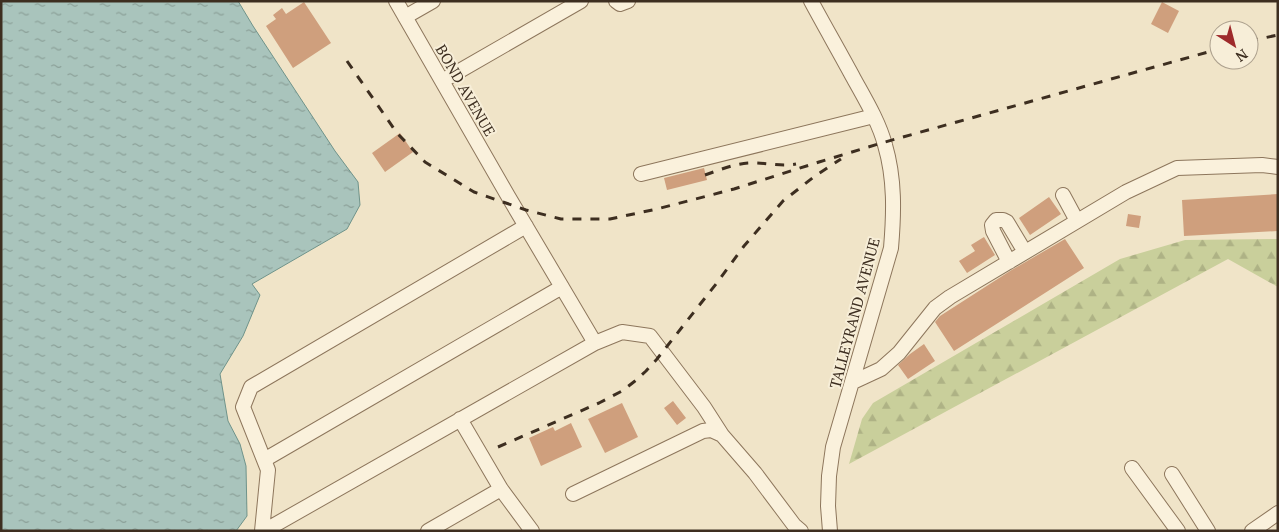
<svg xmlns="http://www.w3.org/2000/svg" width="1279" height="532" font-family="'PT Serif',serif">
<defs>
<pattern id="forest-firs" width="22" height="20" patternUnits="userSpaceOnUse" patternTransform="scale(1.25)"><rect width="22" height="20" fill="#c9cf9b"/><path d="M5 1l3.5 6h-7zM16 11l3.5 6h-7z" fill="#aeb285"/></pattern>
<pattern id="water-ripples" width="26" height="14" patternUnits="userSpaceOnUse" patternTransform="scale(1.25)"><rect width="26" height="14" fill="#a9c4bc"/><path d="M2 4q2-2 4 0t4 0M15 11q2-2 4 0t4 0" fill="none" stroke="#8ba098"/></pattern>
</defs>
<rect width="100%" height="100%" fill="#f0e4c8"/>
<!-- forest -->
<path fill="url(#forest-firs)" d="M1278 239V287L1228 259 849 464 862 419 873 403 1120 259 1185 240Z"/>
<!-- water -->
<path fill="url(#water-ripples)" stroke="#6f938a" d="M1 1H238L253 26 335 151 358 182 360 205 347 229 252 284 260 295 243 336 220 374 228 421 240 444 246 466 247 516 236 531H1Z"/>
<!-- building -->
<path fill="#cf9f7d" d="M304 2 331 43 293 68 266 26 276 19 273 15 282 8 286 14Z
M1162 2 1179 11 1168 33 1151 24Z
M400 133 413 152 385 172 372 153Z
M704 168 707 180 667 190 664 178Z
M1278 194V231L1184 236 1182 200Z
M1049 197 1061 214 1030 235 1019 218Z
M1128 214 1141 216 1139 228 1126 226Z
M984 237 995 255 967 273 959 261 975 251 971 245Z
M1065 239 1084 268 954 351 935 322 940 316 1010 271Z
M924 344 935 361 908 379 898 365 910 354Z
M673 401 686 418 677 425 664 408Z
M622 403 638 437 605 453 588 419Z
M571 423 582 447 541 466 529 438 553 427 555 431Z"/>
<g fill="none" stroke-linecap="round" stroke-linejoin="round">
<!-- minor casing -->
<g stroke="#8d765c" stroke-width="16">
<path id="minor" d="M616 1 620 4 628 1
M811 1C825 27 840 53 854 79 865 99 879 122 885 145 895 179 894 213 891 248L833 447 829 476 828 506 830 531
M405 17 433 1
M442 81 581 1
M641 174 874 116
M1063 195 1077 221
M1009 262 993 231 992 225 996 220H1003L1007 222 1025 252
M595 343 622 332 650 336 704 407 722 435
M853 382 881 369 899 353 935 308 950 297 1126 192 1177 168 1262 165 1278 167
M264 460 562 287
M1132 468 1178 531
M1172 474 1208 531
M501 489 532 531
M573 494 703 431 711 430 722 435 755 473 794 525 801 531
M262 531 268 470 243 407 251 387 526 226
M264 531 595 343 508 196 396 1
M428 531 501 489 460 419
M1252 531 1278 513"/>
</g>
<!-- minor -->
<use href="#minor" stroke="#faf1dc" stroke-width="14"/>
<!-- rail -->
<path stroke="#3d2e20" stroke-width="3" stroke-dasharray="9 9" stroke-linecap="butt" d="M1249 41 1278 35
M347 61 397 133 425 162 474 192 526 210 561 219H610L657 209 734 189 819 162 885 142 1219 49
M705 175C719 170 734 164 748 163 765 162 780 167 796 164
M498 447 599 403 622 391 635 381 646 371 657 359 716 284 744 246 783 201 815 176 841 159"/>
</g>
<g text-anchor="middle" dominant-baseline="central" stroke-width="4" stroke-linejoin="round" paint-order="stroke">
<!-- street labels -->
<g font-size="15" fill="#3d2e20" stroke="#f7eed8">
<text transform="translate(466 90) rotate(60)">BOND AVENUE</text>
<text transform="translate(854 313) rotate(-75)">TALLEYRAND AVENUE</text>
</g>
</g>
<!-- border -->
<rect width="1279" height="532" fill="none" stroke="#3d2e20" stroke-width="5"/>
<!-- north arrow -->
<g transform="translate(1234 45) rotate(144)"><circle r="24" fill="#f7eed8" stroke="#ada18e"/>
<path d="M0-4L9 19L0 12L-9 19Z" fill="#9e2a2b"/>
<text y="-8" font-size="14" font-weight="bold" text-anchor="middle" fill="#3d2e20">N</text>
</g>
</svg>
